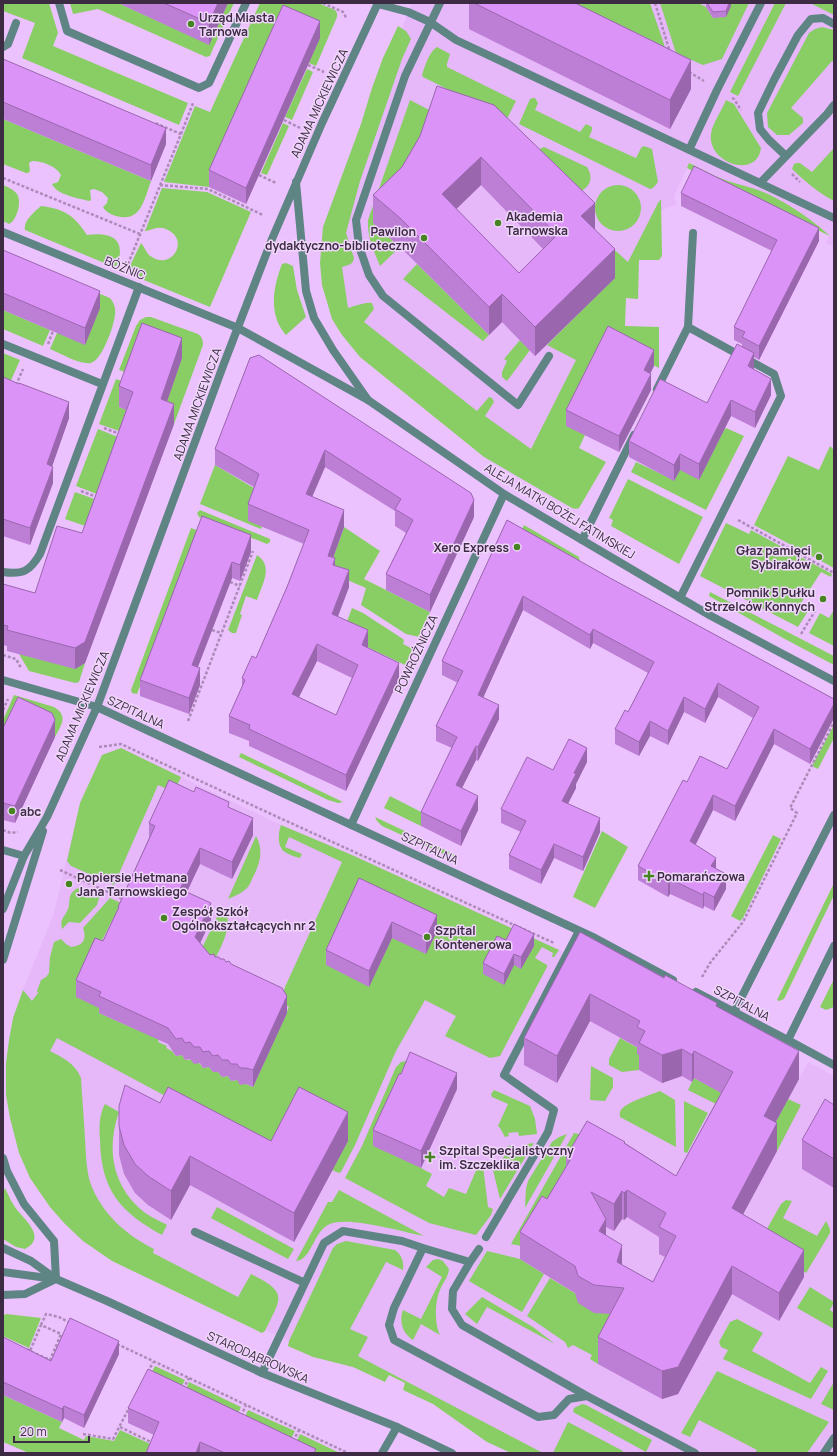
<svg xmlns="http://www.w3.org/2000/svg" width="837" height="1456" font-family="Manrope,sans-serif">
<rect width="100%" height="100%" fill="#ecc2fe"/>
<!-- built -->
<path fill="#e6b7f9" d="M412 3H834V247L826 243 830 235 687 168 674 197 677 204 662 210 534 463 347 336 335 242 402 28Z
M121 748 281 825 352 855 580 959 799 1079 808 1062 834 1076V1453H582L580 1452 579 1453H523L410 1383 391 1373 380 1376 322 1358 289 1341 110 1257 32 1001 23 990 54 913 80 803 102 755Z"/>
<!-- green -->
<path fill="#88ce65" d="M3 3H49L58 33 53 46 188 103 179 125 22 58 35 23 3 11Z
M70 3H118L209 44 228 3H234L212 51 210 56 206 57 98 9 73 14Z
M260 3H318L335 10 337 13V17L316 66 309 63 283 22 209 187 164 182 195 106 210 112Z
M577 3H650L665 47 577 4Z
M660 3H698L706 7 713 18 729 3H749L722 59 703 65 676 53Z
M775 3H786L738 96 730 92Z
M811 3H834V15L812 4Z
M398 26 406 31 411 39 402 59 360 181 346 233 354 258C353 265 348 265 342 267L348 308C355 306 366 302 372 303L374 309 364 322 477 411 489 397 492 398 494 402 485 416 531 449 576 360 547 345 614 278 595 232 628 262 658 203 661 199 662 256 659 260H639L638 299 626 298 625 326 659 327V368L608 342 585 435 579 448 606 462 579 508 576 509 572 508 484 457 360 357 342 335 332 319 322 285 320 263 323 227 361 124 372 88 383 58Z
M822 27 834 30V62L832 61 791 108 803 118V123L789 135H777L768 127 767 113 809 33 815 29Z
M437 47 450 54 447 64V67L516 101 507 119 423 77 422 75C425 66 429 52 437 47Z
M307 69 313 72 292 120 285 117Z
M533 98H535L538 103 535 110 580 132 586 124 592 127V130L589 137 636 158 641 148 644 146 652 149 658 182 653 188 650 189 519 124 530 99Z
M410 100 437 114 373 223 400 247 380 266C374 251 367 237 368 220Z
M726 100 734 104 761 148C757 180 707 163 711 134 712 124 722 110 726 100Z
M3 119 151 181C144 200 141 223 116 216 110 214 106 212 103 207L107 203 108 198 102 192 94 189 90 190 91 200 89 201C78 198 57 195 52 184L58 182 61 175C56 166 42 161 32 161L29 163 30 171 28 173H26L3 164Z
M283 123 289 126 267 175 261 173Z
M544 147 587 167C594 178 590 187 579 192L537 150Z
M834 148V201C818 193 805 181 792 169L794 164 797 163H800L812 172Z
M689 163C702 169 715 177 728 181 740 185 752 187 763 192 785 201 813 220 830 236L687 168Z
M595 208a23 23 0 1 1 46 0a23 23 0 1 1-46 0Z
M3 185C8 187 13 189 17 194 22 202 17 220 9 224L3 221Z
M162 188 207 192 251 212 210 307 129 274 128 270 141 243C145 247 146 254 152 257 171 270 190 241 168 230 161 226 155 228 147 231H145Z
M41 206C64 209 74 215 87 235 110 232 127 238 117 265L114 267 25 230C23 221 34 212 41 206Z
M3 254 110 298C114 303 116 308 115 315 114 326 102 360 91 363 80 365 60 353 50 349L57 333Z
M286 263 293 266 297 290 306 317 286 335C268 315 273 287 282 264Z
M417 264 489 335 483 341 403 279Z
M3 310 50 330 43 346 3 329Z
M146 317H151L198 334C202 337 203 339 203 345L174 424 161 419 131 374 119 370 136 326 140 320Z
M520 340 530 350 507 381 502 377V372L507 361 504 359Z
M3 353 20 360 9 385 3 383Z
M116 379 128 383 119 407 133 412 125 433 99 424Z
M726 428 744 436 706 510 631 472 636 462 674 480 680 470Z
M98 429 123 439 102 496 76 486Z
M830 446 834 450V568L754 525 788 456 819 470Z
M215 465 259 491 265 519 261 529 200 504Z
M628 479 703 517 679 564 611 526 613 520 609 518Z
M75 492 100 501 91 528 65 519Z
M200 510 270 539V542L267 544 199 517 197 513Z
M726 523 749 534 751 530 832 574 831 577 821 572 801 603 810 608 798 627 700 576Z
M524 525 579 557 580 565 521 531Z
M344 527 380 551 364 579 430 612 419 637 406 634 361 605 366 588 328 572Z
M191 528 199 531 137 694 132 693 131 690Z
M257 555C274 566 262 585 257 600L246 596 240 614 242 615 236 633H232L228 630Z
M710 592 834 656V665L783 638 709 596Z
M352 608 363 613 403 639 404 641 403 644 413 649 405 665 342 635Z
M834 610V646L809 633 820 613 829 618Z
M19 654 85 663 79 682 75 683 29 671Z
M14 695 54 707C69 716 61 725 55 737L3 734V720Z
M834 725V738L818 769 812 766Z
M121 748 181 777 174 792 158 785 114 885 71 866 67 861 80 803 102 755Z
M241 753 343 802 338 803 328 800 239 757Z
M390 796 427 815 421 826 384 808Z
M375 817 454 854V857L452 858 382 826 377 821Z
M281 825 352 855 559 950 554 957H552L553 953 542 947 535 958 547 965V967L500 1056 490 1058 445 1036 456 1016 425 1000 396 1051 355 1145 341 1172 339 1173 332 1170 274 1163 173 1100 57 1038 50 1051C63 1058 75 1063 81 1078 82 1098 84 1119 85 1139 86 1153 86 1168 90 1182 101 1213 126 1235 154 1249L153 1253 238 1297 251 1274C289 1293 281 1297 265 1331L262 1333 112 1261 83 1241 65 1224 50 1207 30 1178 19 1153 10 1118 6 1095V1063L9 1040 13 1018 23 990 32 1001 38 993 37 991 41 980 46 977 49 973 50 957 54 942 61 939 66 944 71 947C83 946 87 939 83 928L110 898 121 903 95 954 101 1008 99 1013 133 1028 160 1036 158 1042 167 1046 166 1048 172 1051 176 1056 182 1055 185 1060C193 1059 199 1061 203 1068L209 1067 213 1072H218L222 1077 228 1076 231 1081 237 1080 253 1087 289 1007 280 1001 285 987 342 862 289 837 285 847 302 854 300 858C296 857 289 855 285 852 277 847 278 833 281 825Z
M602 831 628 847 595 908 573 897Z
M773 835 781 839 743 918 740 921 731 916Z
M256 836C264 850 260 864 253 877 251 881 250 885 247 888 242 893 235 896 228 899Z
M834 883V895L784 999 779 1001 777 1000Z
M78 888C83 894 89 893 95 898L100 895 97 905 80 923 69 922 62 929C60 919 63 919 67 911 72 904 65 895 78 888Z
M221 909H224C234 923 222 945 215 959L200 952Z
M834 979V1007L826 1010 820 1007Z
M620 1038 640 1049 645 1058 639 1070 622 1072 609 1065V1059Z
M406 1061 411 1062 421 1168 432 1174 426 1186 444 1197 449 1188 466 1194 478 1166H483L488 1207 493 1209 491 1215 476 1235 429 1223 345 1178 362 1146 396 1067 401 1062Z
M591 1066 613 1078V1087L605 1101 590 1100Z
M694 1078 737 1101 718 1105 688 1090Z
M494 1090 530 1106 535 1119 537 1134 519 1136 518 1132 508 1133 509 1136 505 1137 500 1128 498 1126 508 1104 492 1097 491 1094Z
M660 1091 675 1100 676 1147 620 1117C620 1114 619 1113 621 1110 627 1102 650 1095 660 1091Z
M788 1099 801 1105 777 1151 764 1144Z
M684 1101 708 1113 687 1153 684 1152Z
M105 1104 119 1112C107 1146 111 1181 138 1207 146 1215 158 1220 167 1225L162 1235C120 1212 101 1190 100 1140 99 1128 99 1115 105 1104Z
M574 1133 583 1135 527 1247 511 1244Z
M567 1134 525 1208 526 1189 528 1181 552 1142 559 1137Z
M534 1143 500 1199 492 1166C501 1162 507 1156 507 1146L515 1145V1149L527 1148V1144Z
M5 1188C9 1196 12 1204 18 1211 27 1222 46 1238 25 1249L16 1247 3 1239V1193Z
M339 1190 424 1236C403 1232 349 1216 330 1224 313 1231 312 1260 296 1261L328 1202H332Z
M786 1200 792 1201 783 1218 817 1236 826 1221 830 1229V1233L806 1273 773 1254 760 1241 781 1204Z
M217 1207 294 1249 288 1259 211 1218Z
M346 1241 395 1250C402 1255 404 1262 403 1270L386 1262 350 1329 368 1337 358 1356 543 1453H511L487 1442 433 1404 403 1390 405 1383 389 1375 385 1382 353 1367 313 1357 288 1346 289 1341 333 1248 337 1244Z
M487 1251 520 1259 544 1274 522 1312 469 1281Z
M438 1259 443 1261 449 1269C448 1278 443 1282 440 1290 435 1301 434 1323 440 1335L421 1324 413 1340C402 1333 399 1321 403 1310L421 1319 442 1277 426 1267 433 1260Z
M550 1278 578 1295 625 1314 598 1364 590 1359 592 1355 573 1345 568 1348 565 1342 527 1316Z
M810 1287 834 1302 830 1310 834 1313V1329L797 1308Z
M482 1297 533 1327 555 1344 487 1307 477 1324 465 1314Z
M7 1314 41 1318 29 1348 3 1336V1315Z
M737 1319 763 1333 752 1351 810 1383 821 1367 828 1371 811 1399 723 1359 728 1350 721 1347 719 1342 730 1322Z
M155 1366 185 1380 176 1397 146 1383Z
M717 1371 829 1422 807 1453H755L757 1450 699 1420 690 1437 681 1433Z
M189 1382 241 1407 233 1424 181 1400Z
M834 1382V1410L821 1404Z
M3 1395 62 1422 59 1428 84 1440 86 1436 114 1441 120 1430 170 1453H29L3 1442Z
M582 1404 586 1405 652 1440 646 1452 573 1412 574 1408Z
M248 1410 295 1431 286 1449 240 1427Z
M568 1422 623 1451 622 1453 580 1452 579 1453H553Z
M300 1434 340 1453H294L291 1452Z"/>
<g fill="none" stroke-linecap="round" stroke-linejoin="round">
<!-- path -->
<path stroke="#ac8bb9" stroke-width="2.5" stroke-dasharray="3 2" stroke-linecap="butt" d="M323 3 343 12 347 19
M655 3 670 52
M308 65 324 72
M689 72 704 81
M732 98 734 99 741 110
M284 120 300 128
M181 134 193 103
M792 174 800 182
M259 175 276 183
M3 178 140 234
M160 185 208 189 263 215
M128 264 181 134 155 123
M48 344 53 331
M16 385 23 369
M104 428 120 434
M81 491 97 497
M738 520 834 573
M834 580V579
M230 582 240 586
M212 630 221 633
M801 634 815 611
M3 655 16 659 21 668
M3 710 8 699
M188 721 253 551
M99 747 121 744 271 814 554 943
M21 811 30 814
M3 830 11 833 18 832
M60 870 125 900
M702 977 710 963 743 922 797 813 790 808 834 722
M41 1325 46 1314 59 1317 70 1323
M117 1344 348 1453
M27 1349 30 1351 50 1360 61 1334 41 1325 30 1351 29 1353
M148 1372 153 1362
M183 1389 189 1378
M241 1416 246 1405
M120 1427 153 1443
M83 1434 113 1439 129 1408
M293 1441 299 1430"/>
<!-- service -->
<path stroke="#5f8484" stroke-width="8" d="M59 3 67 31 199 88 209 83 246 3
M440 3 405 76 356 220 359 246 369 275 383 296 518 405 549 356
M378 4 408 12 430 22 456 40 834 218
M3 47 8 44 16 23
M689 150 717 90 761 3
M786 156 769 140 760 129 758 113 774 80 798 35 811 19 823 18 834 24
M760 183 827 114 834 105
M3 344 102 384
M657 389 688 327 693 233
M582 540 634 435
M3 572C23 575 30 571 40 554L139 287
M680 598 781 396 774 374 688 327
M734 1012 834 815
M788 1040 834 1065
M195 1232 305 1283
M486 1237 548 1132 554 1110 504 1075 579 931
M423 1248 470 1262 453 1291 452 1309 462 1325 587 1396
M470 1262 479 1249
M262 1373 324 1243 343 1231 402 1241 423 1248 394 1308 389 1325 394 1340 538 1417 554 1415 569 1399 587 1396 695 1453
M824 1453 834 1438"/>
<!-- minor -->
<path stroke="#5f8484" stroke-width="8" d="M3 232 238 328 368 400 504 494 711 616 834 681
M3 680 97 707 595 938 673 980
M351 825 504 494
M3 850 24 856
M696 992 788 1040 834 946
M382 1453 397 1427"/>
<!-- tertiary -->
<path stroke="#5f8484" stroke-width="8" d="M296 182 306 291 314 318 333 350 368 400
M3 909 24 856 47 817 97 707 223 366 272 239 322 123 378 3
M3 960 43 831
M3 1158 7 1171 24 1204 54 1241 56 1279
M3 1248 31 1261 56 1279 107 1301 262 1373 397 1427 452 1453
M3 1272 55 1279
M3 1295 25 1294 56 1279"/>
</g>
<!-- wall -->
<path fill="#bd7ed5" fill-rule="evenodd" d="M118 3H228L209 45Z
M469 3H575L691 89 670 129 469 29Z
M706 3H731V6L726 17 713 18 706 7Z
M320 38 246 204 209 187V170Z
M3 59 166 144 151 181 3 119Z
M437 86 595 229 615 278 535 356 502 322 489 335 400 247 373 223V195L402 167 420 136ZM481 185 543 249 519 273 456 209Z
M681 193 819 241 759 360 754 357V369L771 395 755 428 731 416 699 480 680 470 674 481 629 457V441L707 403 742 347V344L734 340V327L772 251 681 206Z
M3 250 100 308 85 345 3 310Z
M182 358 167 401 174 424 85 663 75 669 7 651V646L3 645V584L35 593 82 533 126 410 119 407V386Z
M250 358 474 517 430 612 386 590V574L406 533 395 526V511L325 467 312 497 344 527 333 558 335 565 349 587 338 617 399 679 346 791 249 746V741L229 733V716L242 687V678L256 658 287 587 304 544 248 521V504L254 487 215 465V449ZM317 661 352 678 336 715 299 697Z
M654 366 650 374 651 390 619 452 566 426V410Z
M3 377 69 418 52 466 53 483 30 545 3 536Z
M202 516 251 552 240 581 232 578 198 667 200 685 189 714 140 696V680Z
M507 520 610 578 834 699V718L810 764 774 744 735 821 713 810 695 845 716 869 726 889 714 911 704 906 703 909 670 894 668 897 638 880V866L687 782 727 769 753 718 718 697 705 723 684 712 668 745 650 736 639 756 615 744V729L628 712 648 673 593 643 590 649 523 610 483 698 499 719 478 761 476 760 462 788 478 810 461 846 421 826V812L452 748 436 741V726L458 683 442 675V661Z
M3 728 55 737 15 823 3 820Z
M587 762 576 784V788L568 804 600 832 583 871 554 858 541 884 509 869V855L521 832 501 823V809L553 770Z
M229 807 253 835 232 879 200 864 187 892 211 920 200 943 210 955 231 964 287 1013 253 1087 246 1084 240 1085 237 1080 231 1081 228 1076 222 1077 218 1072H213L209 1067 203 1068 200 1063 194 1064 190 1059 185 1060 182 1055 176 1056 168 1044 99 1013V1008L76 997V980L103 941 118 911V907L149 838V823Z
M359 878 437 931 426 954 392 938 369 987 326 965V950Z
M580 932 717 1006 799 1079 775 1122 777 1151 743 1214 804 1277 779 1321 732 1294 678 1394 662 1399 598 1364V1337L610 1314 594 1313 578 1303 575 1293 520 1259V1232L547 1199 566 1167V1157L625 1143 676 1176 721 1093 694 1078 692 1082 682 1076 662 1083 639 1070V1055L637 1054V1047L590 1021 557 1083 524 1065V1038ZM627 1217 659 1237V1254L665 1257 653 1282 622 1265 606 1235V1227L614 1231 622 1219 624 1220Z
M506 940 534 946 521 969 514 965 504 985 483 974V963Z
M457 1089 421 1168 373 1146V1130Z
M160 1103 271 1141H348L294 1242 190 1185 171 1220 148 1205 135 1193 124 1174 119 1155V1126Z
M834 1105V1188L802 1169V1140Z
M3 1337 51 1361 119 1354 84 1428 64 1418 62 1422 3 1395Z
M128 1408 316 1453H146L154 1435 128 1423Z"/>
<!-- shaded-wall -->
<path fill="#9a67ae" d="M218 3H228L209 45V23Z
M729 3H731V6L726 17V11Z
M320 21V38L246 204V188Z
M691 60V89L670 129V100Z
M166 128V144L151 181V165Z
M481 157V185L442 223V194Z
M595 203V232L581 216Z
M819 228V241L759 360V346Z
M615 249V278L535 356V327Z
M100 291V308L85 345V328Z
M502 294V322L489 335V307Z
M182 338V358L161 419V399Z
M654 350V366L644 386V370Z
M754 353V370L748 366Z
M651 374V390L619 452V436Z
M771 379V395L755 428V412Z
M731 400V416L699 480V464Z
M69 402V418L47 481V464Z
M174 404V424L85 663 75 669V648Z
M325 450V467L306 511V494Z
M680 454V470L674 481V465Z
M53 467V483L30 545V528Z
M474 500V517L430 612V595Z
M344 510V527L328 572V556Z
M251 535V552L240 581V565Z
M335 558V575L333 565Z
M232 562V578L192 682V665Z
M349 570V587L332 631V614Z
M523 596V610L478 709V695Z
M593 629V643L590 649V635Z
M368 630V647L362 662V645Z
M317 644V661L292 711V694Z
M399 663V679L346 791V775Z
M200 668V685L189 714V698Z
M718 683V697L705 723V709Z
M684 697V712L668 745V731Z
M834 704V718L810 764V749Z
M499 705V719L478 761V747Z
M55 720V737L15 823V806Z
M650 721V736L639 756V742Z
M774 729V744L735 821V806Z
M476 746V760L456 800V785Z
M587 748V762L576 784V788L562 815V801L574 773Z
M713 795V810L690 856V841Z
M478 796V810L461 846V831Z
M253 818V835L232 879V862Z
M600 818V832L583 871V857Z
M554 844V858L541 884V870Z
M200 848V864L180 906V889Z
M716 858V872L711 866Z
M726 874V889L714 911V897Z
M670 879V894L668 897V882Z
M704 892V906L703 909V895Z
M211 903V920L195 954V937Z
M437 915V931L426 954V938Z
M392 922V938L369 987V971Z
M534 934V946L521 969V957Z
M514 954V965L504 985V974Z
M590 994V1021L557 1083V1056Z
M287 996V1013L253 1087V1070Z
M682 1049V1076L662 1083V1055Z
M694 1051V1078L692 1082V1055Z
M799 1051V1079L764 1144V1116Z
M457 1073V1089L421 1168V1151Z
M348 1112V1141L294 1242V1213Z
M777 1123V1151L732 1235V1208Z
M190 1156V1185L171 1220V1191Z
M627 1190V1217L624 1220V1193Z
M622 1191V1219L614 1231V1204Z
M606 1219V1246L599 1231Z
M622 1245V1272L617 1262Z
M804 1250V1277L779 1321V1293Z
M732 1266V1294L678 1394 662 1399V1371Z
M119 1341V1354L84 1428V1415Z
M64 1406V1418L62 1422V1409Z
M200 1442V1453H196Z"/>
<!-- building -->
<path fill="#dc93f8" stroke="#9a67ae" fill-rule="evenodd" d="M164 3H218L209 23Z
M474 3H575L691 60 670 100Z
M707 3H729L726 11 713 12Z
M283 5 320 21 246 188 209 170Z
M3 59 166 128 151 165 3 102Z
M437 86 494 105 595 203 581 216 615 249 535 327 502 294 489 307 400 218 373 195 402 167 420 136ZM481 157 557 235 519 273 442 194Z
M694 166 819 228 759 346 742 337 745 332 734 327 777 240 681 193Z
M3 250 100 291 85 328 3 293Z
M142 323 182 338 161 399 174 404 85 642 75 648 7 630 8 626 3 625V584L35 593 57 526 82 533 133 392 119 386Z
M608 326 654 350 644 370 651 374 619 436 566 410Z
M737 344 754 353 748 366 771 379 755 412 731 400 699 464 680 454 674 465 629 441 660 379 707 403Z
M259 355 471 493 474 500 430 595 386 574 413 520 395 509 401 499 325 450 306 494 344 510 328 556 335 558 333 565 349 570 332 614 368 630 362 645 399 663 346 775 249 729 250 725 229 716 245 680 242 678 252 656 256 658 287 587 309 530 248 504 259 474 215 449 250 358ZM317 644 358 665 336 715 292 694Z
M3 377 19 384V383L69 402 47 464 53 467 30 528 3 519Z
M202 516 251 535 240 565 232 562 192 665 200 668 189 698 140 680Z
M507 520 610 578 834 699V704L810 749 774 729 735 806 713 795 690 841 716 858 711 866 726 874 714 897 704 892 703 895 670 879 668 882 638 866 683 780 687 782 700 756 727 769 759 707 718 683 705 709 684 697 668 731 650 721 639 742 615 729 625 710 628 712 654 662 593 629 590 635 523 596 478 695 499 705 478 747 476 746 456 785 478 796 461 831 421 812 457 737 436 726 463 671 442 661Z
M18 697 52 713 55 720 15 806 3 803V728Z
M569 739 587 748 574 773 576 774 562 801 600 818 583 857 554 844 541 870 509 855 526 821 501 809 527 757 553 770Z
M169 780 194 792 196 787 229 802 228 807 253 818 232 862 200 848 180 889 211 903 195 937 210 955 214 954 215 957H219L220 959H224L226 962 229 961 231 964 282 988 287 996 253 1070 246 1068H240L237 1064H231L228 1060H222L218 1055 213 1056 209 1051 203 1052 200 1047H194L190 1042 185 1043 182 1038 176 1039 168 1028 99 996 101 992 76 980 95 938 103 941 119 907H118L155 826 149 823Z
M359 878 437 915 426 938 392 922 369 971 326 950Z
M514 924 534 934 521 957 514 954 504 974 483 963 497 936 506 940Z
M580 932 664 978 665 975 689 988 717 1003 716 1006 799 1051 764 1116 777 1123 732 1208 804 1250 779 1293 732 1266 678 1367 662 1371 598 1337 624 1288 594 1285 578 1276 575 1266 520 1232 542 1196 547 1199 570 1160 566 1157 587 1121 625 1142 624 1143 676 1176 733 1072 694 1051 692 1055 682 1049 662 1055 639 1043 645 1031 637 1027 640 1021 590 994 557 1056 524 1038ZM627 1190 666 1213 659 1227 676 1236 653 1282 617 1262 622 1245 599 1231 606 1219 591 1192 614 1204 622 1191 624 1193Z
M410 1052 457 1073 421 1151 373 1130 399 1074H401Z
M125 1085 160 1103 168 1087 271 1141 299 1087 348 1112 294 1213 190 1156 171 1191 148 1176 135 1164 124 1145 119 1126V1106Z
M825 1099 834 1105V1159L802 1140Z
M70 1318 119 1341 84 1415 64 1406 62 1409 3 1382V1337L51 1361Z
M148 1369 316 1449 314 1453H225L200 1442 196 1453H146L159 1422 128 1408Z"/>
<!-- markers -->
<g fill="#468321" stroke="#f0d6fb" stroke-width="1.5">
<circle cx="191" cy="24" r="4"/>
<circle cx="498" cy="223" r="4"/>
<circle cx="424" cy="238" r="4"/>
<circle cx="517" cy="547" r="4"/>
<circle cx="819" cy="557" r="4"/>
<circle cx="823" cy="599" r="4"/>
<circle cx="12" cy="811" r="4"/>
<path d="M647 870h4v4h4v4h-4v4h-4v-4h-4v-4h4z"/>
<circle cx="69" cy="884" r="4"/>
<circle cx="164" cy="918" r="4"/>
<circle cx="427" cy="937" r="4"/>
<path d="M428 1151h4v4h4v4h-4v4h-4v-4h-4v-4h4z"/>
</g>
<g text-anchor="middle" dominant-baseline="central" stroke-width="3" stroke-linejoin="round" paint-order="stroke">
<!-- poi labels -->
<g font-size="12" font-weight="bold" fill="#3c2b43" stroke="#f0d6fb" text-anchor="start">
<text x="199" y="17">Urząd Miasta<tspan x="199" dy="14">Tarnowa</tspan></text>
<text x="506" y="216">Akademia<tspan x="506" dy="14">Tarnowska</tspan></text>
<text x="416" y="231" text-anchor="end">Pawilon<tspan x="416" dy="14">dydaktyczno-biblioteczny</tspan></text>
<text x="509" y="547" text-anchor="end">Xero Express</text>
<text x="811" y="550" text-anchor="end">Głaz pamięci<tspan x="811" dy="14">Sybiraków</tspan></text>
<text x="815" y="592" text-anchor="end">Pomnik 5 Pułku<tspan x="815" dy="14">Strzelców Konnych</tspan></text>
<text x="20" y="811">abc</text>
<text x="657" y="876">Pomarańczowa</text>
<text x="77" y="877">Popiersie Hetmana<tspan x="77" dy="14">Jana Tarnowskiego</tspan></text>
<text x="172" y="911">Zespół Szkół<tspan x="172" dy="14">Ogólnokształcących nr 2</tspan></text>
<text x="435" y="930">Szpital<tspan x="435" dy="14">Kontenerowa</tspan></text>
<text x="439" y="1150">Szpital Specjalistyczny<tspan x="439" dy="14">im. Szczeklika</tspan></text>
</g>
<!-- street labels -->
<g font-size="12" fill="#3c2b43" stroke="#f0d6fb">
<text transform="translate(319 103) rotate(-65)">ADAMA MICKIEWICZA</text>
<text transform="translate(125 268) rotate(22)">BÓŻNIC</text>
<text transform="translate(197 404) rotate(-70)">ADAMA MICKIEWICZA</text>
<text transform="translate(560 511) rotate(31)">ALEJA MATKI BOŻEJ FATIMSKIEJ</text>
<text transform="translate(416 654) rotate(-65)">POWROŹNICZA</text>
<text transform="translate(82 706) rotate(-67)">ADAMA MICKIEWICZA</text>
<text transform="translate(136 712) rotate(25)">SZPITALNA</text>
<text transform="translate(430 848) rotate(25)">SZPITALNA</text>
<text transform="translate(742 1003) rotate(28)">SZPITALNA</text>
<text transform="translate(258 1357) rotate(24)">STARODĄBROWSKA</text>
</g>
</g>
<!-- border -->
<rect width="837" height="1456" fill="none" stroke="#3c2b43" stroke-width="8"/>
<!-- scale -->
<path d="M14 1436v6h75v-6" fill="none" stroke="#3c2b43" stroke-width="2"/>
<text x="20" y="1436" font-size="12" fill="#3c2b43" stroke="#f0d6fb" stroke-width="3" paint-order="stroke">20 m</text>
</svg>
